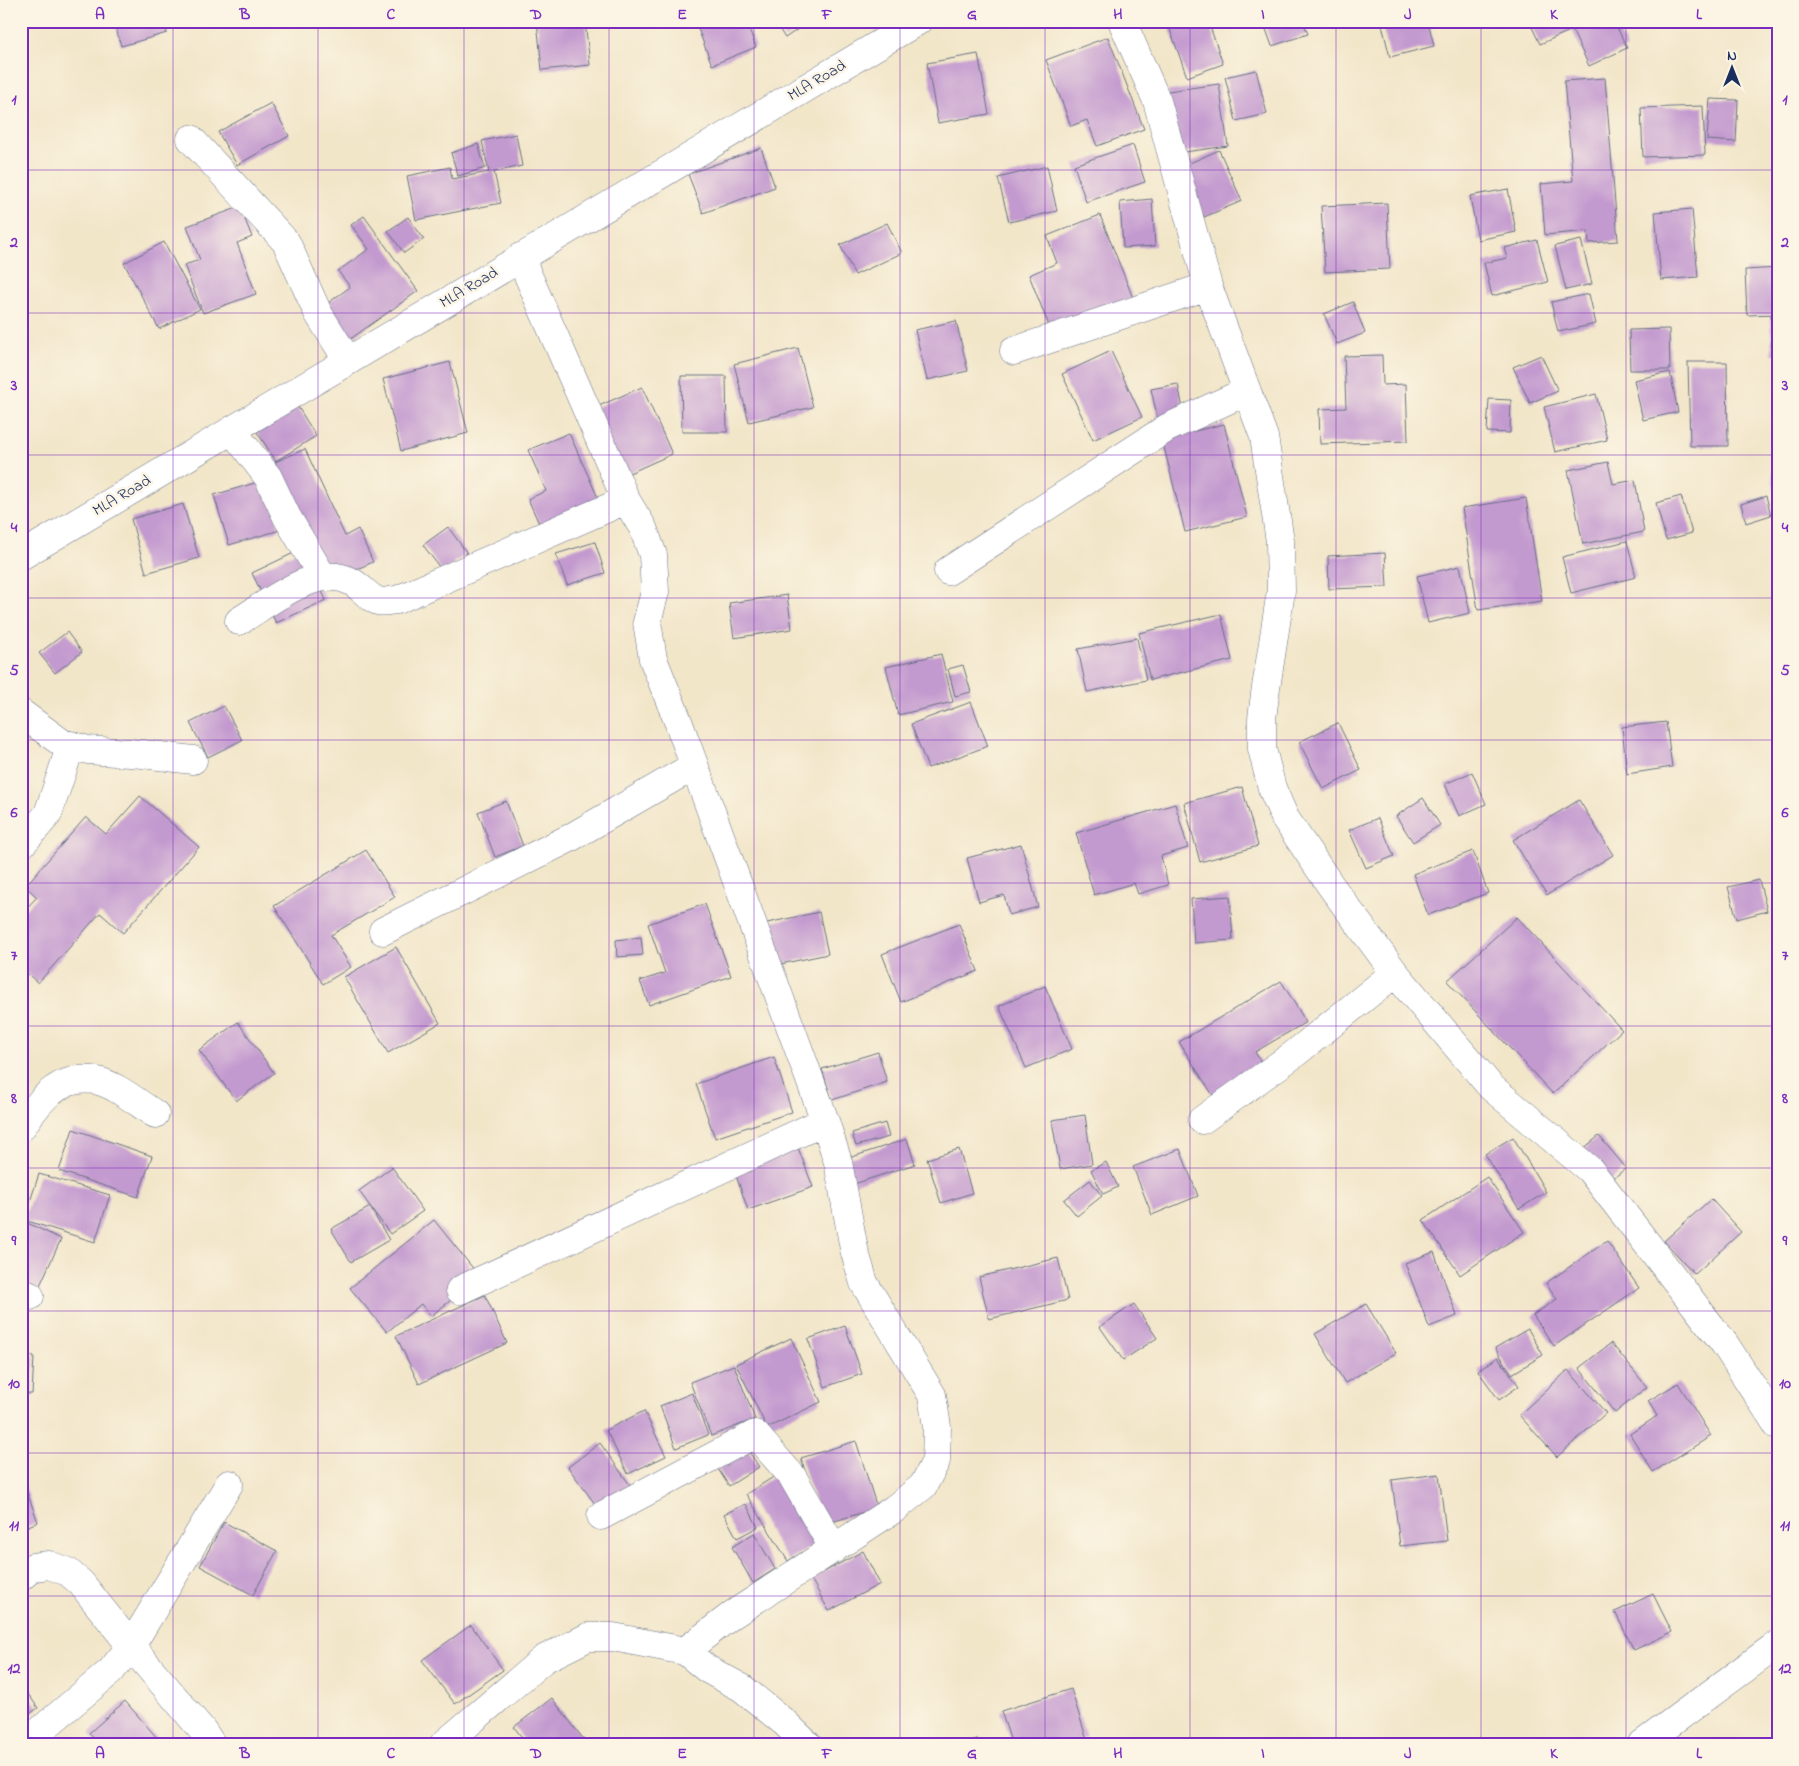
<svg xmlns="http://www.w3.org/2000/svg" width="1799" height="1766" font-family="'Indie Flower',sans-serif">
<rect width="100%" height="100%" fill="#fcf5e5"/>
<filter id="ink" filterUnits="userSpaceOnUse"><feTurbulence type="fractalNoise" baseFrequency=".02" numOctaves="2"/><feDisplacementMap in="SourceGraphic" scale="10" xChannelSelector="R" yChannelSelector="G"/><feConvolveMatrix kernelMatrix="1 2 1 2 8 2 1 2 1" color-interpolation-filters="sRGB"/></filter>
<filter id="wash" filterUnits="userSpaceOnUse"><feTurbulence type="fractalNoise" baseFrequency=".0096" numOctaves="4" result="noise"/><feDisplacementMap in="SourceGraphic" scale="20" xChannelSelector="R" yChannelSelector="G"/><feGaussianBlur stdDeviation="1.12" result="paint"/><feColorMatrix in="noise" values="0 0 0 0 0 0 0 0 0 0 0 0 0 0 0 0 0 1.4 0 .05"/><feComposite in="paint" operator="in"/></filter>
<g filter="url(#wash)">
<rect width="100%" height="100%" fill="#f2e6c9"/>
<g id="blocks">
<!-- building -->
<path fill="#c39acf" d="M114 21H164L167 33 121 46Z
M537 21H585L590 65 542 70Z
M695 21H746L756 47 712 65Z
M774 21H810L785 38Z
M1167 21H1208L1223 64 1187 77Z
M1263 21H1303L1308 34 1272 46Z
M1381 21H1428L1434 46 1390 57Z
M1529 21H1614L1627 48 1589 66 1572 30 1540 44Z
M1108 37 1144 129 1097 146 1087 120 1071 126 1046 60Z
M978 54 989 114 938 123 927 63Z
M1256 70 1267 114 1236 121 1225 77Z
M1605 78 1618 241 1589 243 1588 231 1545 235 1541 184 1573 181 1564 81Z
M1219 84 1228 146 1177 153 1168 91Z
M1710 99 1738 100 1736 142 1707 140Z
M271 103 289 136 237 165 218 132Z
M1703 106 1705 155 1643 157 1641 108Z
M516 134 522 166 494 172 501 203 416 220 407 176 450 167 452 179 489 172 482 141Z
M478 144 485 168 458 176 451 153Z
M1133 145 1145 182 1086 202 1074 165Z
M761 148 775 187 703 213 688 174Z
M1219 150 1242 201 1204 217 1183 166Z
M1047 166 1057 211 1009 222 998 178Z
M1508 189 1516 232 1478 240 1470 196Z
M1152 199 1155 246 1123 248 1120 202Z
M1387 203 1390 269 1325 272 1321 206Z
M240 207 252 237 237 243 256 294 203 313 184 265 200 260 187 226Z
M1692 209 1698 277 1661 280 1655 212Z
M1100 215 1133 298 1051 331 1029 275 1057 263 1047 236Z
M364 216 418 291 349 340 324 306 350 287 338 271 369 249 351 225Z
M408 217 424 239 404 253 388 231Z
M887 223 902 253 855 275 840 245Z
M1537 240 1548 282 1492 296 1484 263 1507 258 1504 248Z
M1581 240 1592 284 1566 290 1555 246Z
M164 242 200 309 159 329 124 263Z
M1778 268V314L1747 315 1745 270Z
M1589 294 1596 324 1558 332 1551 302Z
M1353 302 1365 333 1337 344 1324 314Z
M1771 315H1778V354H1772Z
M956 321 968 371 927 380 915 330Z
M1669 329 1670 370H1630L1629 330Z
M798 348 813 407 749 422 734 364Z
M1111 351 1142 417 1093 440 1062 374Z
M1382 355 1383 385 1406 384 1408 441 1320 444 1319 409 1346 408 1344 356Z
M1541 355 1558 391 1530 403 1513 367Z
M450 362 468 433 401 451 383 379Z
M1688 362H1727L1728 446H1690Z
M1670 372 1678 412 1643 420 1634 380Z
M681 376H726L727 432H682Z
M1178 384 1184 414 1158 420 1151 389Z
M642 387 672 454 623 476 592 409Z
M1596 394 1607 440 1555 452 1544 407Z
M1489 399 1511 400 1510 433 1487 432Z
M298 407 316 436 276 461 257 432Z
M1224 424 1247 517 1185 532 1162 439Z
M569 433 604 511 545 537 528 499 546 491 528 450Z
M305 449 345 536 358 529 373 562 329 581 275 462Z
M1608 462 1613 484 1635 480 1644 532 1583 544 1568 470Z
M1778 472V505H1777L1772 473Z
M265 480 280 530 229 545 214 495Z
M1681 496 1692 533 1666 540 1656 503Z
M1766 496 1771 515 1746 523 1741 504Z
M1526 498 1542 601 1478 610 1462 508Z
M183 504 199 558 146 573 131 519Z
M448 527 467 553 443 572 423 545Z
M1627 541 1636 577 1571 593 1562 557Z
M595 542 605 573 567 585 556 554Z
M302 549 326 600 276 623 252 573Z
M1385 553 1387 587 1329 589 1328 556Z
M1460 566 1470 613 1428 623 1417 576Z
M787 595 792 629 734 638 729 603Z
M1221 614 1232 660 1150 680 1139 633Z
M67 632 82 652 55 673 39 653Z
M1137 638 1146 680 1087 692 1078 649Z
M941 654 953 702 898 715 886 667Z
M963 665 971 692 955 696 948 669Z
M971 702 988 746 928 768 911 724Z
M224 706 242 740 208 757 190 723Z
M1666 722 1672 767 1627 774 1622 727Z
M1338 723 1361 770 1323 789 1299 742Z
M1472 772 1486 804 1459 816 1445 784Z
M1242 787 1258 846 1200 862 1184 803Z
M140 796 199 847 123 933 100 913 38 983 21 968V914L37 897 25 886 86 817 106 834Z
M1423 798 1440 825 1413 842 1396 816Z
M1579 800 1613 855 1547 895 1513 840Z
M506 801 523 846 495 857 478 812Z
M1175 804 1188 848 1161 856 1168 885 1138 894 1134 883 1094 895 1076 833Z
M1378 818 1394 856 1366 868 1349 830Z
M1021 844 1038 907 1009 915 1004 895 979 902 967 858Z
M366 850 395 897 331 935 351 967 323 984 274 906Z
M1473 851 1488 893 1428 915 1413 874Z
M1759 880 1767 911 1737 919 1728 887Z
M1230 896 1233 940 1194 943 1191 899Z
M705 904 731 976 649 1005 640 981 665 973 648 924Z
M819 912 828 954 776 965 767 923Z
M1517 917 1622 1030 1553 1094 1447 981Z
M959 924 978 971 901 1002 882 954Z
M641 937 643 955 617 957 616 940Z
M396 947 440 1023 388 1053 344 977Z
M1281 981 1306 1022 1255 1052 1264 1067 1214 1097 1179 1042Z
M1045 986 1072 1049 1026 1068 999 1006Z
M238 1022 274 1073 236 1101 199 1050Z
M878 1052 887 1082 832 1100 822 1069Z
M774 1057 792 1112 715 1138 696 1084Z
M1085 1115 1092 1164 1060 1169 1052 1120Z
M885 1123 889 1137 856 1146 852 1133Z
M73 1129 152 1156 138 1197 59 1171Z
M1599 1136 1626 1168 1605 1185 1578 1153Z
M1513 1137 1546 1192 1519 1209 1485 1154Z
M907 1139 915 1164 854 1184 846 1159Z
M797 1145 813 1187 748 1210 733 1167Z
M959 1149 972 1193 941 1203 927 1159Z
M1180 1149 1198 1196 1152 1215 1133 1167Z
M1106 1162 1118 1187 1103 1194 1091 1170Z
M392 1167 423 1211 390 1234 359 1191Z
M39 1174 110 1195 95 1242 24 1220Z
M1487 1177 1524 1232 1460 1275 1423 1220Z
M1090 1180 1102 1196 1077 1216 1064 1200Z
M1711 1199 1741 1232 1695 1274 1664 1241Z
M370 1207 389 1240 351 1262 331 1229Z
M21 1220 61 1239 37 1292 21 1285Z
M434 1220 480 1277 431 1316 421 1304 387 1332 350 1288Z
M1607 1241 1639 1288 1554 1346 1533 1315 1557 1299 1546 1283Z
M1434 1252 1457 1316 1429 1327 1405 1263Z
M1058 1258 1068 1300 989 1319 979 1277Z
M485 1295 507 1343 419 1384 396 1336Z
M1134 1304 1157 1338 1123 1360 1100 1327Z
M1366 1304 1396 1353 1345 1383 1315 1334Z
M845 1326 862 1374 825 1387 808 1339Z
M1528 1329 1543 1355 1512 1374 1495 1348Z
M791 1338 821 1402 767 1428 736 1364Z
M1611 1343 1647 1387 1615 1413 1579 1368Z
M21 1355 34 1356 32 1394H21Z
M1498 1357 1519 1386 1499 1400 1478 1371Z
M734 1365 755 1419 711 1436 690 1382Z
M1568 1370 1606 1413 1557 1457 1519 1415Z
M1678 1383 1711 1436 1653 1472 1630 1434 1657 1416 1648 1401Z
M692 1393 708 1435 676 1448 660 1406Z
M644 1411 666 1456 628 1474 606 1430Z
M856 1441 877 1508 822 1525 801 1458Z
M600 1443 630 1485 598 1508 568 1467Z
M748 1450 759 1467 729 1486 718 1469Z
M780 1473 822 1540 788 1561 746 1494Z
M1439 1474 1447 1541 1400 1546 1392 1480Z
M24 1484 38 1522 21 1529V1485Z
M746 1504 758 1527 737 1538 724 1514Z
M224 1522 277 1551 253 1595 200 1566Z
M754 1533 775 1569 753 1583 732 1547Z
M863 1551 880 1584 829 1611 811 1579Z
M1653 1594 1672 1632 1634 1650 1615 1612Z
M471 1625 503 1670 455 1704 422 1660Z
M21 1684 38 1708 21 1720Z
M1071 1689 1086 1737 1063 1745H1012L1001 1711Z
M552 1698 588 1745H528L514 1727Z
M125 1701 159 1740 154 1745H99L89 1733Z
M978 1739 981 1745H966Z"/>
</g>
</g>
<g filter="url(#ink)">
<use href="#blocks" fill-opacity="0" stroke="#666f83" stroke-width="1"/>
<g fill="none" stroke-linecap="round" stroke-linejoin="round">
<!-- minor casing -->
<g stroke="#666f83" stroke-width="29">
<path id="minor" d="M1122 21 1157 101 1208 286 1264 437 1280 541 1281 591 1265 694 1262 719V749L1272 788 1285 818 1331 886 1395 973 1491 1087 1590 1170 1724 1343 1778 1426
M191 139 286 242 318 313 348 361
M520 257 626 500 643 528 653 555 655 592 647 622 653 659 678 721 825 1121 838 1162 854 1249 864 1283 932 1395 937 1427 936 1461 923 1486 894 1509 732 1615 685 1651
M1014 351 1208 286
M232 430 268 477 287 517 322 576
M948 571 1167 428 1247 391
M239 621C269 603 315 564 350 581 361 586 367 597 378 601 383 603 392 600 397 600L626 500
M21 713 62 743 88 750 143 754 193 760
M21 845 48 814 71 745
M383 931 570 838 694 766
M1202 1120 1293 1055 1395 973
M21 1128C39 1101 58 1075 94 1080 114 1083 139 1104 155 1114
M460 1290 825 1121
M21 1292 30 1296
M601 1516 755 1434 792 1476 834 1549
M21 1577 33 1567 49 1565 68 1572 81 1583 131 1646 203 1731 212 1745
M23 1745 111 1671 131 1646 229 1484
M443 1745 544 1659 588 1637H613L685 1651 707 1669 742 1688 785 1723 808 1745
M1641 1745 1778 1644"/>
</g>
<!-- tertiary casing -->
<g stroke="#666f83" stroke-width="29">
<path id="tertiary" d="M21 556 918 21"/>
</g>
<!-- minor -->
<use href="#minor" stroke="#fff" stroke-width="28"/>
<!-- tertiary -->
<use href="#tertiary" stroke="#fff" stroke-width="28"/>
</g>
</g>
<!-- grid -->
<path fill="none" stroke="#7b2cbf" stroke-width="1" stroke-opacity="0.55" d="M173 21V1745M318 21V1745M464 21V1745M609 21V1745M754 21V1745M900 21V1745M1045 21V1745M1190 21V1745M1336 21V1745M1481 21V1745M1626 21V1745M21 170H1778M21 313H1778M21 455H1778M21 598H1778M21 740H1778M21 883H1778M21 1026H1778M21 1168H1778M21 1311H1778M21 1453H1778M21 1596H1778"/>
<g text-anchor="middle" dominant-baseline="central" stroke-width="5" stroke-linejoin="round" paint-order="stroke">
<!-- street labels -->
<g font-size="16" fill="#1b2f5e" stroke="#fcf5e5">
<text transform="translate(817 81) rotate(-31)">MLA Road</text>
<text transform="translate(469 288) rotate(-31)">MLA Road</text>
<text transform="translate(122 496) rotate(-31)">MLA Road</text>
</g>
</g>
<!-- margin -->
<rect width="1799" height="1766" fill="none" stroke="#fcf5e5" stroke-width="55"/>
<!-- north arrow -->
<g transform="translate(1732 68)" stroke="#fcf5e5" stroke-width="4" paint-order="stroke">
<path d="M0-4L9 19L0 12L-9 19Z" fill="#1b2f5e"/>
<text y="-8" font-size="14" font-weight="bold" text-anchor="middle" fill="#1b2f5e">N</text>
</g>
<rect x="28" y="28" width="1744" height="1710" fill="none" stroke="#7b2cbf" stroke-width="2"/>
<g font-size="16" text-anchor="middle" font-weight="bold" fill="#7b2cbf">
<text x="100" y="19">A</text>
<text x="245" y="19">B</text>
<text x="391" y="19">C</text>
<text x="536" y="19">D</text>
<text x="682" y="19">E</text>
<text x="827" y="19">F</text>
<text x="972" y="19">G</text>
<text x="1118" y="19">H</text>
<text x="1263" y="19">I</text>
<text x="1408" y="19">J</text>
<text x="1554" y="19">K</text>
<text x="1699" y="19">L</text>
<text x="14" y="104">1</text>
<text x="1785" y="104">1</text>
<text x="14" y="247">2</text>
<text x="1785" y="247">2</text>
<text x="14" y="390">3</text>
<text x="1785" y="390">3</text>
<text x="14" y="532">4</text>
<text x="1785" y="532">4</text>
<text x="14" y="675">5</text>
<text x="1785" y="675">5</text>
<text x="14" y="817">6</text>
<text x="1785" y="817">6</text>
<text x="14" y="960">7</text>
<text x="1785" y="960">7</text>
<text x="14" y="1103">8</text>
<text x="1785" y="1103">8</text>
<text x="14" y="1245">9</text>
<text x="1785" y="1245">9</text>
<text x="14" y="1388">10</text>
<text x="1785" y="1388">10</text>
<text x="14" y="1530">11</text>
<text x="1785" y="1530">11</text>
<text x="14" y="1673">12</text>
<text x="1785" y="1673">12</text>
<text x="100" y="1758">A</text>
<text x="245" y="1758">B</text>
<text x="391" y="1758">C</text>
<text x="536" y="1758">D</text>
<text x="682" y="1758">E</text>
<text x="827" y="1758">F</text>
<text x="972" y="1758">G</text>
<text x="1118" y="1758">H</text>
<text x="1263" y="1758">I</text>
<text x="1408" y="1758">J</text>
<text x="1554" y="1758">K</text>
<text x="1699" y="1758">L</text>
</g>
</svg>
